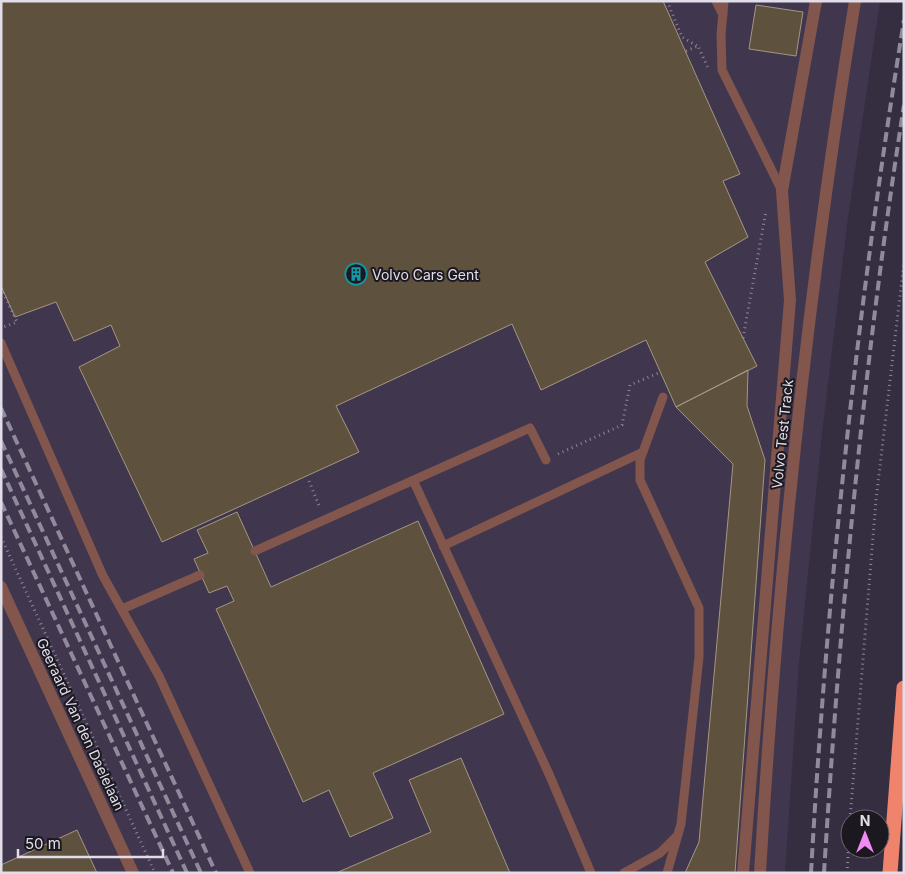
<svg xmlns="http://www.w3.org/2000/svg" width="905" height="874" font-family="Inter,sans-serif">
<rect width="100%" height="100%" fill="#352e40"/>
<!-- built -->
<path fill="#40364e" d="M1 1H880L848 217 822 434 799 663 785 873H1Z"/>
<!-- building -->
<path fill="#5e523f" stroke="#a49783" d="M1 1H663L740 174 723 181 748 237 705 262 757 366 676 407 646 340 541 390 512 324 336 406 359 452 162 542 79 367 120 346 111 325 74 341 56 302 15 317 1 286Z
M756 5 803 12 796 56 749 49Z
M748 370 747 406 765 460 735 873H685L699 842 733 464 676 407Z
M237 512 271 587 418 521 504 714 373 773 393 818 350 837 329 790 303 802 216 609 234 601 227 586 209 593 194 559 208 553 197 530Z
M461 758 510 873H336L431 832 409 780Z
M77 830 97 873H1V865Z"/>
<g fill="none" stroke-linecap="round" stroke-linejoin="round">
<!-- path -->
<path stroke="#8d8796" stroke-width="3" stroke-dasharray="1 4" stroke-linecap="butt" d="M667 1 682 37 697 46
M686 51 698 46 708 68
M1 288 17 322 1 328
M743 338 766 211
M558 454 622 425 630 385 661 372
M309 481 320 508
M1 537 155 873
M850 819 876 500 904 262
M847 873 850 823"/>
<!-- lane -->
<path stroke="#82564c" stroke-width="9" d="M716 1 723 15
M724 1 721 35 722 70 782 191
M1 343 103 576 159 676 250 873
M663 397 640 460V480L699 608V657L681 824 667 873
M413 480 549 774 591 873
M443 546 643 452
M255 551 530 428 546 460
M122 609 200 575
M624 873 660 853 678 835"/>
<!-- street -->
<path stroke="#82564c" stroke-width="12" d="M1 587 133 873
M743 873 790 300 782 191 816 1
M760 873C777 581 808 289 855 1"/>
<!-- highway -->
<path stroke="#ef836c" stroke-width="15" d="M890 873 904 688"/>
<!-- rail -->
<path stroke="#908b9a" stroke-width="4" stroke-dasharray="10 5" stroke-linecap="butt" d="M1 408 216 873
M1 441 201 873
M1 469 187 873
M1 502 173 873
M811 873C827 587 858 303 904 20
M824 873C840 616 864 359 904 105"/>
</g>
<!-- icons -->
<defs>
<g id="building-ring" transform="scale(1.125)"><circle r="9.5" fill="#1b1820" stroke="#0f9aa8" stroke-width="1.5"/><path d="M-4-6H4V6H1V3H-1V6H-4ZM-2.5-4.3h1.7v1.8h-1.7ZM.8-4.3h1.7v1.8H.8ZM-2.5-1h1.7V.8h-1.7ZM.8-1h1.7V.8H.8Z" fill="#0f9aa8"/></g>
</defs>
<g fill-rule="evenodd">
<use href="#building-ring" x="356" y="274"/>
</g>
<g text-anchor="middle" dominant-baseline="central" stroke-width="4" stroke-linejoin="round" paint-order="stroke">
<!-- poi labels -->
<g font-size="14" fill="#e1dde9" stroke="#1b1820" text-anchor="start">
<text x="372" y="274">Volvo Cars Gent</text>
</g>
<!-- street labels -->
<g font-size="14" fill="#e1dde9" stroke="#1b1820">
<text transform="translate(782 434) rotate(-84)">Volvo Test Track</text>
<text transform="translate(81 724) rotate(65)">Geeraard Van den Daelelaan</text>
</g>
</g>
<!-- border -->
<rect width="905" height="874" fill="none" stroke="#e1dde9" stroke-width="5"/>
<!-- north arrow -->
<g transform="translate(865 834)"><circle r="24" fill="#1b1820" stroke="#6a6770"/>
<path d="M0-4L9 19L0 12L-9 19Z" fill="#f28af3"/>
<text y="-8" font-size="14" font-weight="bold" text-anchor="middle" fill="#e1dde9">N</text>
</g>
<!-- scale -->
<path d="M18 849v8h145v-8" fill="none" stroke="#e1dde9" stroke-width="2.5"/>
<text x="25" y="849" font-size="15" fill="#e1dde9" stroke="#1b1820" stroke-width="4" paint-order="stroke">50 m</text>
</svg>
